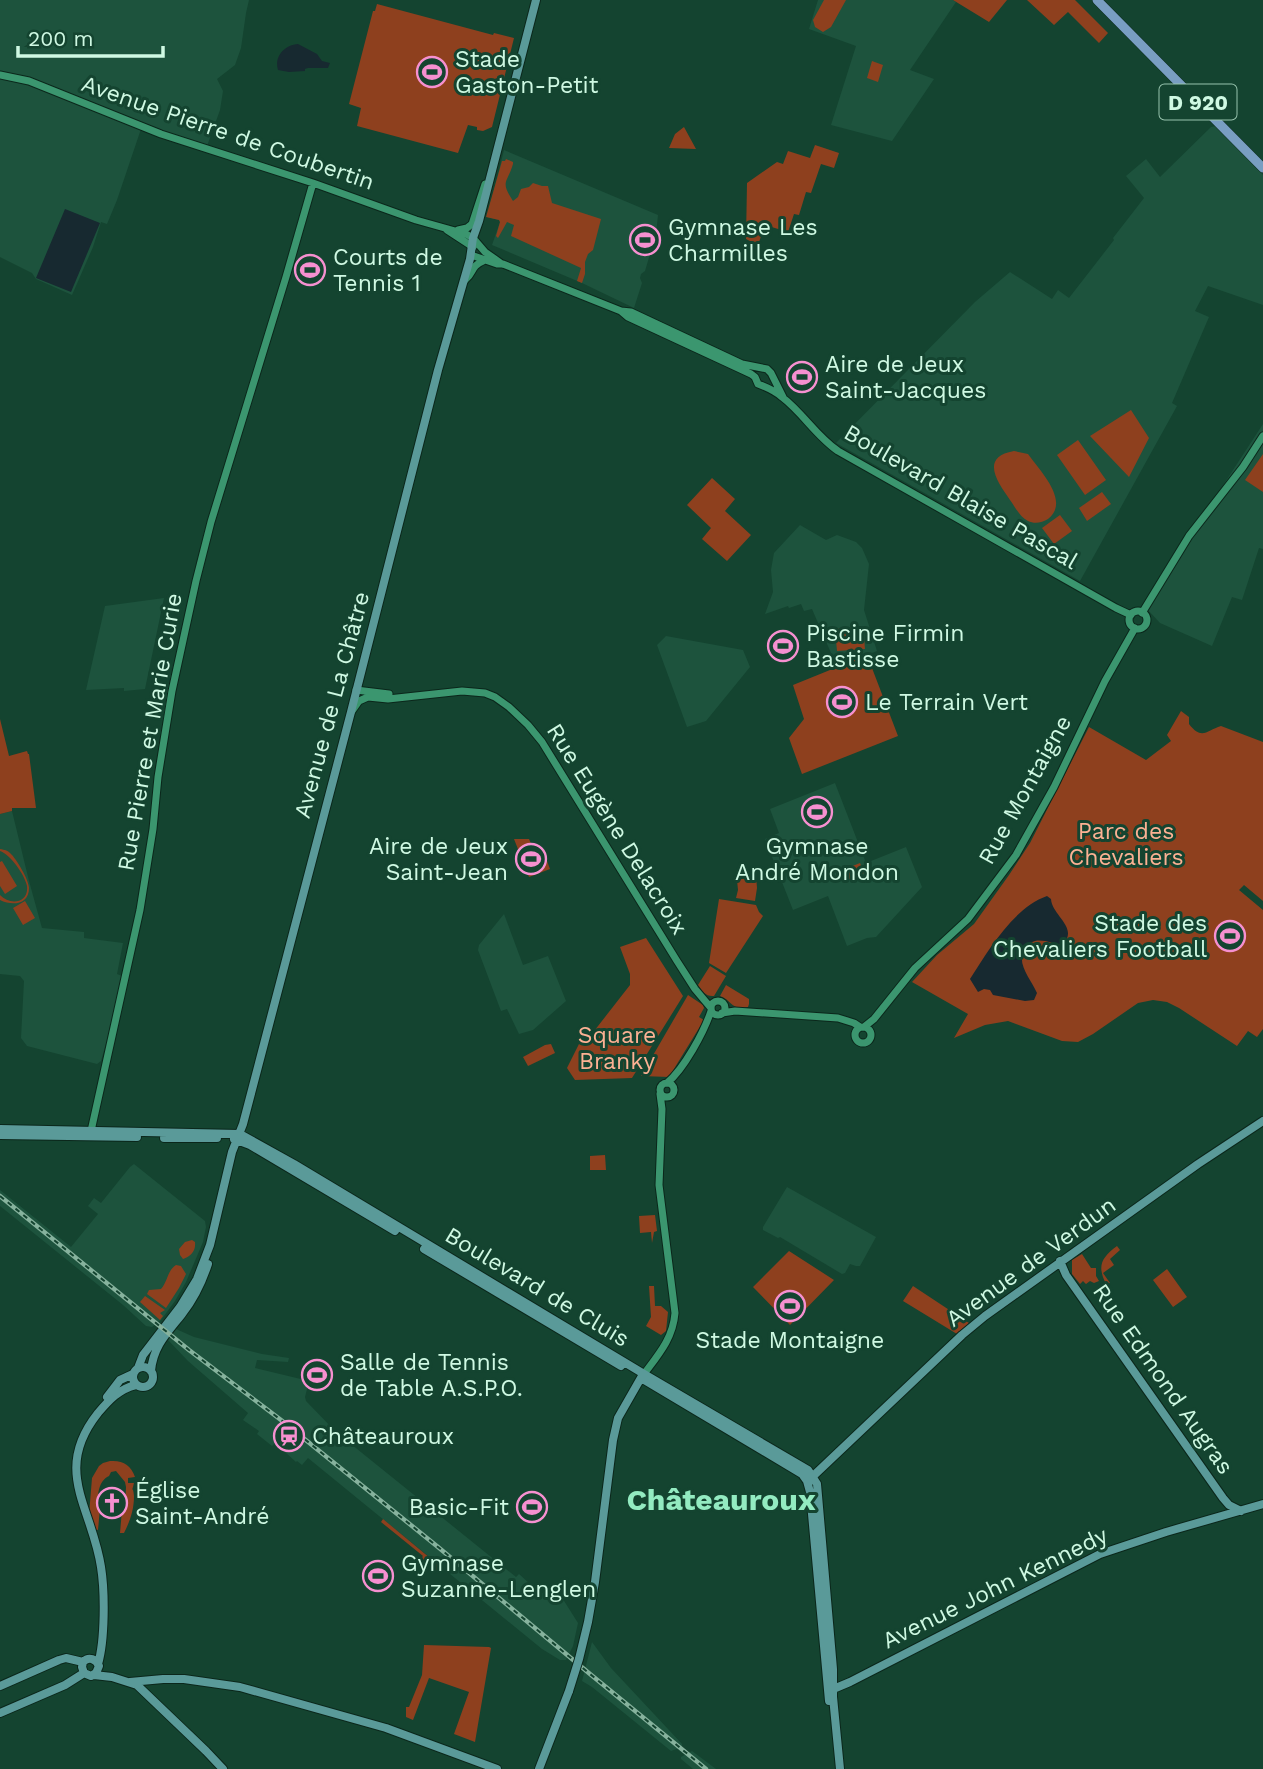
<svg xmlns="http://www.w3.org/2000/svg" width="1263" height="1769" font-family="'Work Sans',sans-serif">
<rect width="100%" height="100%" fill="#144430"/>
<!-- built -->
<path fill="#1d533d" d="M0 0H249L246 13 241 48 235 65 217 79 223 91 220 110 207 146 142 126 117 200 107 224 101 222 93 247 72 295 36 279 32 273 0 257Z
M818 0H953L956 2 910 70 934 79 892 141 831 125 856 46 809 29Z
M1216 126 1263 175V305L1208 286 1195 311 1209 317 1172 403 1177 406 1080 581 836 443 975 302 1010 272 1052 299 1058 290 1069 298 1114 240 1113 238 1144 198 1126 176 1146 159 1160 177 1211 127Z
M504 150 658 215 656 234 645 271 641 274 640 278 642 283 634 308 582 283 492 245 500 222 499 220 487 217Z
M1263 424V549L1259 548 1242 600 1232 597 1212 646 1160 623 1148 610 1205 513Z
M800 525 826 540 837 535 856 542 862 548 869 564 864 610 877 651 837 667 812 609 804 611 801 604 789 608 788 606 765 614 773 592 771 570 774 553Z
M164 598 145 689 124 691V688L86 690 105 606Z
M666 636 743 650 750 667 706 721 687 727 657 645Z
M835 783 866 863 906 847 922 887 876 937 867 938 847 946 828 896 793 910 765 839 779 833 770 809Z
M12 811 29 881 42 928 84 932V938L123 943 117 974 122 976 107 1040 101 1061 97 1064 27 1046 21 1038 24 981 20 976 0 974V814Z
M504 914 523 965 548 956 566 1001 533 1030 519 1034 507 1009 501 1011 478 950 479 945Z
M134 1164 205 1221 206 1227 203 1242 186 1282 175 1301 161 1320 152 1327 146 1326 123 1305 0 1206V1190L71 1247 98 1214 88 1206 94 1198 101 1203 130 1167Z
M787 1187 876 1237 860 1266H856L850 1264 845 1273 842 1274 780 1237 778 1238 763 1230V1227Z
M176 1329 194 1337 262 1354 289 1358 288 1362 257 1360 255 1368 309 1381 305 1397 306 1401 336 1432 516 1577 519 1574 541 1594 554 1585 578 1623 573 1646 566 1660H560L542 1649 308 1458 302 1465 297 1461 296 1462 275 1443 272 1446 257 1434 259 1431 243 1420 248 1413 188 1361 168 1340Z
M592 1642 611 1668 682 1744V1747L671 1751 592 1687 582 1681Z
M692 1751 716 1769H693L681 1759V1757Z"/>
<!-- green -->
<path fill="#8e401e" d="M824 0H846L831 27 823 32 815 27 813 20Z
M953 0H1007L989 22Z
M1027 0H1075L1108 33 1099 43 1068 12 1054 25Z
M377 4 493 35 494 33 514 38 492 127 483 131 477 130V127L468 125 458 153 357 126 361 108 349 104 373 11H375Z
M872 61 883 65 878 82 867 78Z
M684 127 696 149 669 148 675 134Z
M815 145 839 153 834 168 821 164 811 193 806 192 799 215 794 214 788 232 765 225 758 245 746 239 747 183 777 162 783 164 788 151 810 158Z
M506 159 513 162V164C507 184 500 181 513 201L518 197 521 189 529 187 533 183 542 186H548L552 203 601 219 593 250 588 254 585 262V274L582 283 577 281 581 268 511 236 514 225 507 222 498 238 496 236 500 222 499 220 486 217 502 161H505Z
M1131 410 1149 438 1129 477 1090 436Z
M1078 440 1106 480 1085 495 1057 455Z
M1014 451 1028 454C1039 470 1071 501 1048 519 1042 523 1034 524 1028 521 1020 517 1015 507 1010 500 998 483 979 457 1014 451Z
M1263 454V492L1245 480Z
M712 478 735 499 725 511 751 535 727 561 702 539 711 528 687 505Z
M1102 492 1111 504 1087 521 1079 508Z
M1060 515 1072 531 1054 544 1042 528Z
M863 627 865 649 837 651 835 629Z
M867 655 898 736 802 774 789 738 804 719 793 685Z
M1181 711 1189 717V724C1202 741 1207 730 1221 726L1263 742V901L1244 885 1239 890 1263 910V1029L1257 1037 1248 1031 1237 1046 1179 1008 1167 1002 1153 1000 1138 1003 1093 1034 1078 1042 1062 1041 1008 1021 985 1025 954 1038 968 1014 912 982 937 955 974 924 1009 875 1030 843 1089 727 1146 760 1171 741 1167 735Z
M0 719 9 756 27 751 28 754H29L36 808H12V811L0 814Z
M514 839H529L533 848 543 850 550 869 529 877Z
M0 849C5 850 7 850 10 853 16 858 29 880 29 888 29 905 12 906 0 900V895C10 906 29 903 27 886 25 875 10 854 0 851Z
M2 861 17 886 5 894 0 886V862Z
M860 863 864 873 844 881 840 871Z
M756 876 757 888 755 901 736 898 738 890 737 880Z
M719 899 756 905 759 912 763 916 726 973 709 963Z
M25 901 35 918 23 925 13 908Z
M646 938 683 996 632 1078 575 1080 567 1068 579 1044 586 1043 587 1037 591 1035 630 985V974L620 947Z
M710 966 726 976 714 996C706 997 702 991 698 985Z
M726 985 749 999V1004L748 1007C731 1011 732 1000 720 996Z
M688 995 703 1005 704 1008 699 1017 704 1020 669 1077 641 1076Z
M551 1044 555 1053 528 1066 523 1057 545 1045Z
M605 1155 606 1170H590V1156Z
M655 1215 657 1231 654 1232 652 1243 651 1232 640 1233 639 1216Z
M192 1240 195 1242C196 1251 191 1256 183 1259L180 1255 179 1249 185 1242Z
M1117 1246 1120 1250 1110 1259 1114 1265 1103 1273 1110 1283 1106 1284C1097 1266 1101 1258 1117 1246Z
M789 1251 834 1280 790 1325 753 1287Z
M1082 1254 1091 1268H1096V1276L1099 1281 1094 1283 1090 1281 1086 1284 1083 1281 1080 1284 1072 1274V1260Z
M176 1265 181 1266 186 1274 179 1288 166 1308 147 1294 149 1290 161 1289C168 1281 167 1271 176 1265Z
M1167 1269 1187 1297 1173 1307 1153 1280Z
M649 1286H654L655 1306H661L668 1312 666 1331 661 1335 646 1326 651 1317Z
M913 1286 969 1323 957 1334 903 1301Z
M145 1296 165 1310 160 1313 163 1316 160 1320 140 1302Z
M110 1461C123 1460 131 1465 135 1477L128 1478V1483H134C131 1495 133 1484 134 1496 134 1510 130 1521 124 1533H120L122 1510 125 1509 126 1487 125 1482 116 1471 111 1472 109 1476C98 1481 98 1495 97 1506L100 1508 98 1530 93 1529 89 1515 92 1478 99 1466 103 1463Z
M383 1519 442 1568 440 1572 428 1566 421 1558 423 1556 381 1522Z
M424 1645 489 1647 491 1648 475 1742 454 1734 469 1692 429 1678 413 1720 406 1717V1707H409L422 1675Z"/>
<!-- water -->
<path fill="#172930" d="M298 44 317 54 322 61 330 63 328 68H308L305 69V71L289 72 278 70C274 57 284 45 298 44Z
M65 209 100 223 71 292 36 278Z
M1047 896 1051 899C1052 916 1080 928 1062 945 1055 944 1043 939 1035 941 1031 942 1028 944 1026 947 1014 962 1031 979 1037 993L1034 1000 1025 1001 993 995 990 990 984 989 978 992 970 979C988 951 1013 908 1047 896Z"/>
<g fill="none" stroke-linecap="round" stroke-linejoin="round">
<!-- tertiary casing -->
<g stroke="#0b271b" stroke-width="9">
<path id="tertiary" d="M0 75 29 81 161 134 313 183 416 220 466 234 473 238 485 252 502 264
M447 230 473 247
M458 230 467 228 472 224 485 184
M471 255 497 264H503L621 311 631 312 742 364 767 369 771 373 783 397
M465 280C475 272 469 267 485 260
M621 311 628 317 751 374 755 377 758 384C766 387 775 391 782 397 803 413 816 436 838 451L1116 608 1131 615
M1129 620a9 9 0 1 1 18 0a9 9 0 1 1-18 0Z
M1142 613 1189 536 1243 467 1263 436
M356 690 389 694
M352 711 359 701 368 697 388 699 462 691 485 693 495 697 509 707 528 725 542 742 677 961 695 989 711 1008
M711 1008a7 7 0 1 1 14 0a7 7 0 1 1-14 0Z
M722 1013 735 1011 838 1018 854 1023 860 1027
M855 1035a8 8 0 1 1 16 0a8 8 0 1 1-16 0Z
M864 1027 874 1019 915 968 968 919 1016 855 1054 787 1105 681 1135 628
M660 1090a7 7 0 1 1 14 0a7 7 0 1 1-14 0Z
M667 1083C684 1069 704 1032 711 1011
M91 1131 140 910 153 829 158 777 172 691 196 581 211 522 286 277 313 183
M644 1374C659 1354 673 1338 675 1313L659 1185 662 1109 660 1094"/>
</g>
<!-- secondary casing -->
<g stroke="#0b271b" stroke-width="10">
<path id="secondary" d="M0 1129 240 1134 294 1164 644 1374 808 1470 817 1484 833 1669V1697L840 1769
M0 1135 137 1137
M164 1138H217
M234 1139 250 1145 395 1231
M424 1249 621 1366
M1060 1261 1066 1275 1223 1498 1229 1505 1241 1511
M133 1377a10 10 0 1 1 20 0a10 10 0 1 1-20 0Z
M138 1368 143 1355 180 1307 197 1279 210 1245 232 1152 243 1124 351 712 438 370 470 259 473 238 479 221 536 0
M151 1371C153 1346 168 1332 182 1314 194 1299 202 1282 208 1264
M641 1378 802 1474 807 1481 810 1492 829 1701
M107 1397 120 1380 133 1374
M810 1479 962 1335 985 1316 1198 1164 1263 1121
M579 1659 588 1622 595 1582 613 1440 618 1418 642 1376
M98 1664C105 1640 105 1592 101 1567 92 1507 52 1471 98 1413 109 1400 119 1389 136 1385
M94 1675 112 1677 137 1685 206 1751 223 1769
M130 1682 163 1679H184L240 1687 386 1728 497 1769
M0 1686 59 1660 66 1658 83 1662C89 1656 96 1659 99 1666L96 1673 91 1676 84 1673 82 1667 83 1662
M831 1690 850 1682 1100 1554 1166 1532 1263 1504
M0 1713 65 1685 84 1673
M539 1769 569 1691"/>
</g>
<!-- primary casing -->
<g stroke="#0b271b" stroke-width="10">
<path id="primary" d="M1097 0 1263 168"/>
</g>
<!-- tertiary -->
<use href="#tertiary" stroke="#3b966f" stroke-width="7"/>
<!-- secondary -->
<use href="#secondary" stroke="#5a9a99" stroke-width="8"/>
<!-- primary -->
<use href="#primary" stroke="#799ec2" stroke-width="9"/>
<!-- rail casing -->
<g stroke="#86b29d" stroke-width="4.5">
<path id="rail" d="M0 1196 189 1350 281 1420 438 1547 590 1674 706 1769"/>
</g>
<!-- rail -->
<use href="#rail" stroke="#144430" stroke-width="2" stroke-dasharray="5" stroke-linecap="butt"/>
<!-- secondary-bridge casing -->
<g stroke="#0b271b" stroke-width="10" stroke-linecap="butt">
<path id="secondary-bridge" d="M569 1691 579 1659"/>
</g>
<!-- secondary-bridge -->
<use href="#secondary-bridge" stroke="#5a9a99" stroke-width="8"/>
</g>
<!-- icons -->
<defs>
<g id="stadium-ring" transform="scale(1.575)"><circle r="9.5" fill="#144430" stroke="#f690d0" stroke-width="1.5"/><path d="M0-5a6.5 5 0 1 0 0 10a6.5 5 0 1 0 0-10ZM-3.5-1.8h7v3.6h-7Z" fill="#f690d0"/></g>
<g id="station-ring" transform="scale(1.575)"><circle r="9.5" fill="#144430" stroke="#f690d0" stroke-width="1.5"/><path d="M-3-6H3Q5-6 5-4V2Q5 4 3 4L4.5 6H3L1.5 4h-3L-3 6H-4.5L-3 4Q-5 4-5 2V-4Q-5-6-3-6ZM-3.5-4v3h7v-3ZM-3.5 1v1.5H-2V1ZM2 1v1.5H3.5V1Z" fill="#f690d0"/></g>
<g id="church-ring" transform="scale(1.575)"><circle r="9.5" fill="#144430" stroke="#f690d0" stroke-width="1.5"/><path d="M-1.2-6h2.4v3.5h3.3v2.4h-3.3V6h-2.4V-.1h-3.3v-2.4h3.3Z" fill="#f690d0"/></g>
</defs>
<g fill-rule="evenodd">
<use href="#stadium-ring" x="432" y="72"/>
<use href="#stadium-ring" x="645" y="240"/>
<use href="#stadium-ring" x="310" y="270"/>
<use href="#stadium-ring" x="802" y="377"/>
<use href="#stadium-ring" x="783" y="646"/>
<use href="#stadium-ring" x="842" y="702"/>
<use href="#stadium-ring" x="817" y="812"/>
<use href="#stadium-ring" x="531" y="859"/>
<use href="#stadium-ring" x="1230" y="936"/>
<use href="#stadium-ring" x="790" y="1306"/>
<use href="#stadium-ring" x="317" y="1375"/>
<use href="#station-ring" x="289" y="1436"/>
<use href="#church-ring" x="112" y="1503"/>
<use href="#stadium-ring" x="532" y="1507"/>
<use href="#stadium-ring" x="378" y="1576"/>
</g>
<g text-anchor="middle" dominant-baseline="central" stroke-width="6" stroke-linejoin="round" paint-order="stroke">
<!-- shield labels -->
<rect fill="#144430" stroke="#97c3ad" stroke-width="2" x="1159.5" y="84.5" width="77" height="35" rx="5"/>
<g font-size="21" font-weight="bold" fill="#cff9e3">
<text x="1198" y="102">D 920</text>
</g>
<!-- poi labels -->
<g font-size="23" fill="#cff9e3" stroke="#144430" text-anchor="start">
<text x="455" y="59">Stade<tspan x="455" dy="26">Gaston-Petit</tspan></text>
<text x="668" y="227">Gymnase Les<tspan x="668" dy="26">Charmilles</tspan></text>
<text x="333" y="257">Courts de<tspan x="333" dy="26">Tennis 1</tspan></text>
<text x="825" y="364">Aire de Jeux<tspan x="825" dy="26">Saint-Jacques</tspan></text>
<text x="806" y="633">Piscine Firmin<tspan x="806" dy="26">Bastisse</tspan></text>
<text x="865" y="702">Le Terrain Vert</text>
<text x="508" y="846" text-anchor="end">Aire de Jeux<tspan x="508" dy="26">Saint-Jean</tspan></text>
<text x="817" y="846" text-anchor="middle">Gymnase<tspan x="817" dy="26">André Mondon</tspan></text>
<text x="1207" y="923" text-anchor="end">Stade des<tspan x="1207" dy="26">Chevaliers Football</tspan></text>
<text x="790" y="1340" text-anchor="middle">Stade Montaigne</text>
<text x="340" y="1362">Salle de Tennis<tspan x="340" dy="26">de Table A.S.P.O.</tspan></text>
<text x="312" y="1436">Châteauroux</text>
<text x="135" y="1490">Église<tspan x="135" dy="26">Saint-André</tspan></text>
<text x="509" y="1507" text-anchor="end">Basic-Fit</text>
<text x="401" y="1563">Gymnase<tspan x="401" dy="26">Suzanne-Lenglen</tspan></text>
</g>
<!-- street labels -->
<g font-size="23" fill="#cff9e3" stroke="#144430">
<text transform="translate(228 133) rotate(19)">Avenue Pierre de Coubertin</text>
<text transform="translate(961 497) rotate(30)">Boulevard Blaise Pascal</text>
<text transform="translate(332 705) rotate(-75)">Avenue de La Châtre</text>
<text transform="translate(150 732) rotate(-80)">Rue Pierre et Marie Curie</text>
<text transform="translate(1025 790) rotate(-61)">Rue Montaigne</text>
<text transform="translate(617 829) rotate(58)">Rue Eugène Delacroix</text>
<text transform="translate(1031 1262) rotate(-36)">Avenue de Verdun</text>
<text transform="translate(537 1287) rotate(31)">Boulevard de Cluis</text>
<text transform="translate(1163 1379) rotate(55)">Rue Edmond Augras</text>
<text transform="translate(995 1588) rotate(-26)">Avenue John Kennedy</text>
</g>
<!-- park labels -->
<g font-size="23" fill="#fcb193" stroke="#144430">
<text x="1126" y="831">Parc des<tspan x="1126" dy="26">Chevaliers</tspan></text>
<text x="617" y="1035">Square<tspan x="617" dy="26">Branky</tspan></text>
</g>
<!-- district labels -->
<g font-size="30" font-weight="bold" fill="#93ebc1" stroke="#144430">
<text x="721" y="1499">Châteauroux</text>
</g>
</g>
<!-- scale -->
<path d="M18 46v10h145v-10" fill="none" stroke="#cff9e3" stroke-width="3.5"/>
<text x="28" y="46" font-size="21" fill="#cff9e3" stroke="#144430" stroke-width="5" paint-order="stroke">200 m</text>
</svg>
